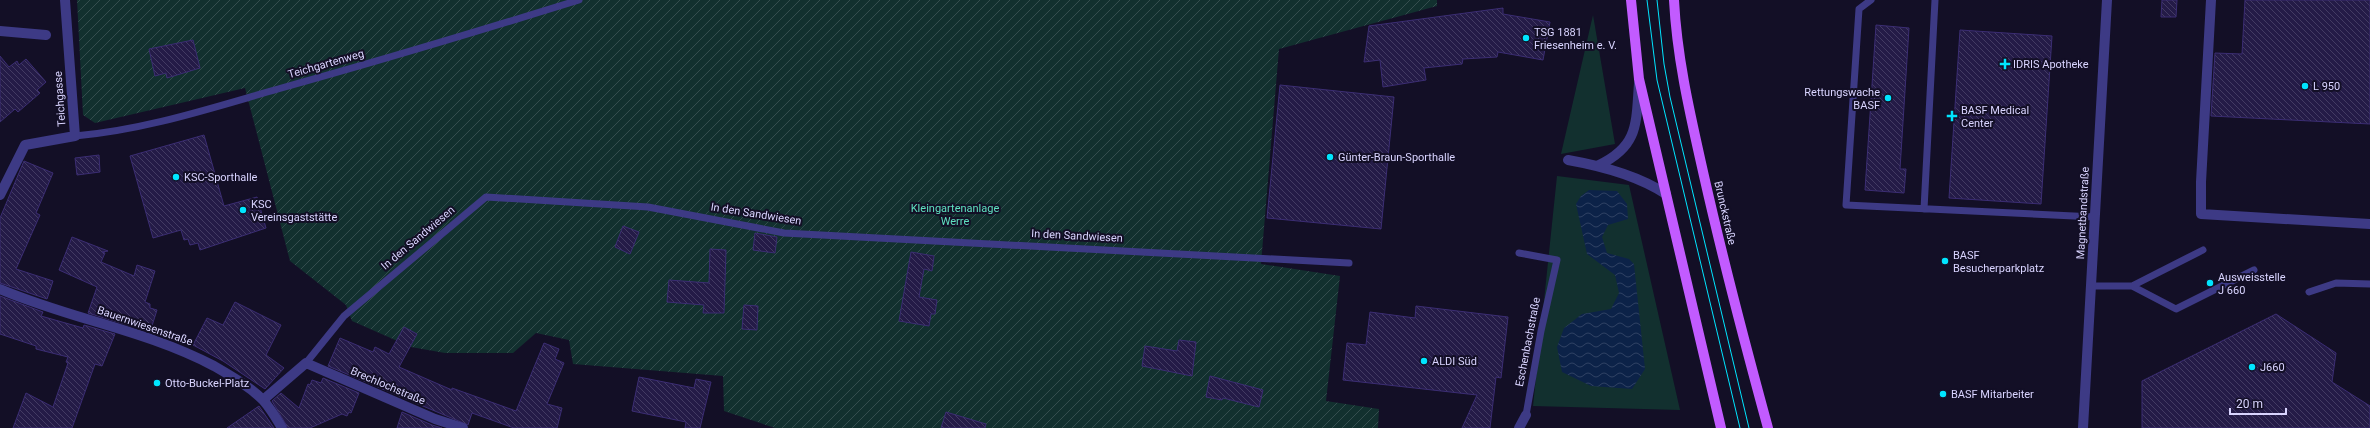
<svg xmlns="http://www.w3.org/2000/svg" width="2370" height="428" font-family="Roboto,sans-serif">
<defs>
<pattern id="garden-furrows" width="10" height="10" patternUnits="userSpaceOnUse"><rect width="10" height="10" fill="#12302f"/><path d="M-1 1l2-2M0 10L10 0M9 11l2-2" fill="none" stroke="#344d4e"/></pattern>
<pattern id="water-waves" width="16" height="10" patternUnits="userSpaceOnUse"><rect width="16" height="10" fill="#0c2248"/><path d="M0 5q4-4 8 0t8 0" fill="none" stroke="#2f4163"/></pattern>
<pattern id="building-back-hatch" width="6" height="6" patternUnits="userSpaceOnUse"><rect width="6" height="6" fill="#241b47"/><path d="M-1 5l2 2M0 0l6 6M5-1l2 2" fill="none" stroke="#433b63"/></pattern>
</defs>
<rect width="100%" height="100%" fill="#130f26"/>
<!-- grass -->
<path fill="#12302f" d="M1593 15 1615 144 1561 154Z
M1557 176 1629 185 1680 410 1533 406Z"/>
<!-- garden -->
<path fill="url(#garden-furrows)" d="M77 0H1437V6L1279 49 1261 264 1340 276 1326 401 1379 409 1378 428H775L724 411 723 376 573 364 569 340 536 333 513 353H445L411 347 352 321 346 305 290 261 245 88 95 123 83 115Z"/>
<!-- water -->
<path fill="url(#water-waves)" d="M1589 190 1617 191 1627 204 1628 219 1608 225 1602 237 1607 253 1629 259 1634 264 1645 369 1632 389 1591 386 1562 372 1557 347 1564 328 1582 314 1611 309 1619 293 1615 275 1587 254 1576 204 1581 196Z"/>
<!-- building -->
<path fill="url(#building-back-hatch)" stroke="#3b2d73" d="M2162 0H2177L2176 17H2161Z
M2245 0H2370V124L2211 116 2215 53 2242 54Z
M1503 8V14L1550 22 1543 60 1498 52 1497 57 1463 59 1462 64 1424 68 1426 80 1383 87 1380 60 1364 62 1369 26Z
M1876 25 1909 28 1900 169H1906L1904 193 1865 190Z
M1960 30 2052 36 2041 204 1949 198Z
M193 40 200 68 167 78 166 73 155 76 149 49Z
M0 56 9 67 17 61 19 65 26 59 46 82 37 90 40 93 18 112 15 109 0 122Z
M1280 85 1394 97 1381 229 1267 218Z
M204 135 224 206 257 197 266 228 200 250 198 243 190 245 188 239 184 240 181 230 153 238 130 156Z
M99 155 100 172 77 175 75 158Z
M24 161 53 173 36 213 40 215 16 269 53 281 47 299 0 283V218Z
M623 226 639 232 630 254 615 247Z
M755 233 777 237 775 253 753 250Z
M72 237 108 251 102 252 105 253 101 262 134 276 137 265 155 271 145 302 150 304V308L157 310 150 332 88 313 97 287 59 270Z
M710 249 726 250 724 313H703L704 305 667 302 669 280 709 283Z
M911 252 934 256 932 271 924 269 919 297 937 300 935 314H931L929 326 899 321Z
M0 296 43 312 41 316 83 328 84 325 115 334 102 366 95 364 72 428H13L26 393 53 407 68 363 66 362 68 357 36 349V346L0 334Z
M235 302 281 325 266 355 284 368 265 389 223 361 193 345 207 318 223 325Z
M744 305 758 306 757 330 742 329Z
M1416 306 1508 317 1501 378 1496 377 1490 428H1462L1477 395 1343 380 1347 343 1366 345 1370 312 1415 318Z
M2276 314 2336 353 2332 382 2370 406V428H2142V381Z
M404 327 417 334 399 367 452 390V388L516 411 544 343 559 349 555 359 564 363 547 404 562 408 557 428H514L472 413 468 425 328 366 340 338 373 352 375 347 389 354Z
M1179 340 1196 342 1192 376 1142 366 1145 346 1177 351Z
M1210 376 1263 390 1259 407 1223 398 1222 400 1206 397Z
M639 377 694 388 696 379 711 382 700 428H685L686 422 632 411Z
M323 378 359 393 351 413 349 412 347 416 342 414 310 428H288L272 401 281 393 299 408 308 384 310 385 312 380 321 383Z
M259 406 274 428H227Z
M402 412 432 425 442 428H397Z
M946 412 986 424 985 428H941Z"/>
<g fill="none" stroke-linecap="round" stroke-linejoin="round">
<!-- lane -->
<path stroke="#3d3a85" stroke-width="7" d="M1871 0 1859 9 1846 205 2095 217
M75 136C145 130 211 108 278 89 379 61 479 31 579 0
M1924 209 1935 0
M1519 253 1557 260 1541 331 1526 415
M2091 286H2132L2176 309 2254 270
M2132 286 2203 250
M2309 292 2336 283 2370 284
M306 363 344 316 486 197 648 207 784 233 1349 263"/>
<!-- street -->
<path stroke="#3d3a85" stroke-width="10" d="M2211 0 2201 182V214L2370 224
M0 31 46 35
M1568 160C1602 166 1637 175 1666 194
M1599 165C1639 146 1636 123 1639 83
M0 195 25 145 75 136 65 0
M0 289C70 319 146 330 214 366 231 376 249 386 263 400 271 409 276 418 282 428
M263 400 306 363 435 419 463 428
M1519 428 1526 415
M2083 428 2107 0"/>
<!-- primary -->
<path stroke="#c25bff" stroke-width="10" d="M1631 0 1639 79 1721 428
M1674 0C1677 60 1691 118 1704 176 1723 260 1745 344 1768 428"/>
<!-- tram -->
<path stroke="#00e5ff" stroke-width="1" d="M1647 0 1657 80 1740 428
M1657 0 1664 64 1670 97 1749 428"/>
</g>
<!-- markers -->
<g fill="#00e5ff" stroke="#130f26" stroke-width="1.5">
<circle cx="1526" cy="38" r="4"/>
<path d="M2003 58h4v4h4v4h-4v4h-4v-4h-4v-4h4z"/>
<circle cx="2305" cy="86" r="4"/>
<circle cx="1888" cy="98" r="4"/>
<path d="M1950 110h4v4h4v4h-4v4h-4v-4h-4v-4h4z"/>
<circle cx="1330" cy="157" r="4"/>
<circle cx="176" cy="177" r="4"/>
<circle cx="243" cy="210" r="4"/>
<circle cx="1945" cy="261" r="4"/>
<circle cx="2210" cy="283" r="4"/>
<circle cx="1424" cy="361" r="4"/>
<circle cx="2252" cy="367" r="4"/>
<circle cx="157" cy="383" r="4"/>
<circle cx="1943" cy="394" r="4"/>
</g>
<g text-anchor="middle" dominant-baseline="central" stroke-width="4" stroke-linejoin="round" paint-order="stroke">
<!-- poi labels -->
<g font-size="11" fill="#d9d4ff" stroke="#130f26" text-anchor="start">
<text x="1534" y="32">TSG 1881<tspan x="1534" dy="13">Friesenheim e. V.</tspan></text>
<text x="2013" y="64">IDRIS Apotheke</text>
<text x="2313" y="86">L 950</text>
<text x="1880" y="92" text-anchor="end">Rettungswache<tspan x="1880" dy="13">BASF</tspan></text>
<text x="1961" y="110">BASF Medical<tspan x="1961" dy="13">Center</tspan></text>
<text x="1338" y="157">Günter-Braun-Sporthalle</text>
<text x="184" y="177">KSC-Sporthalle</text>
<text x="251" y="204">KSC<tspan x="251" dy="13">Vereinsgaststätte</tspan></text>
<text x="1953" y="255">BASF<tspan x="1953" dy="13">Besucherparkplatz</tspan></text>
<text x="2218" y="277">Ausweisstelle<tspan x="2218" dy="13">J 660</tspan></text>
<text x="1432" y="361">ALDI Süd</text>
<text x="2260" y="367">J660</text>
<text x="165" y="383">Otto-Buckel-Platz</text>
<text x="1951" y="394">BASF Mitarbeiter</text>
</g>
<!-- street labels -->
<g font-size="11" fill="#d9d4ff" stroke="#130f26">
<text transform="translate(326 64) rotate(-16)">Teichgartenweg</text>
<text transform="translate(60 99) rotate(-94)">Teichgasse</text>
<text transform="translate(1725 213) rotate(77)">Brunckstraße</text>
<text transform="translate(2083 213) rotate(-87)">Magnetbandstraße</text>
<text transform="translate(756 214) rotate(9)">In den Sandwiesen</text>
<text transform="translate(1077 236) rotate(3)">In den Sandwiesen</text>
<text transform="translate(418 238) rotate(-40)">In den Sandwiesen</text>
<text transform="translate(145 326) rotate(19)">Bauernwiesenstraße</text>
<text transform="translate(1528 342) rotate(-79)">Eschenbachstraße</text>
<text transform="translate(388 386) rotate(23)">Brechlochstraße</text>
</g>
<!-- park labels -->
<g font-size="11" fill="#5fe0c0" stroke="#130f26">
<text x="955" y="208">Kleingartenanlage<tspan x="955" dy="13">Werre</tspan></text>
</g>
</g>
<!-- scale -->
<path d="M2230 408v6h56v-6" fill="none" stroke="#d9d4ff" stroke-width="2"/>
<text x="2236" y="408" font-size="12" fill="#d9d4ff" stroke="#130f26" stroke-width="3" paint-order="stroke">20 m</text>
</svg>
